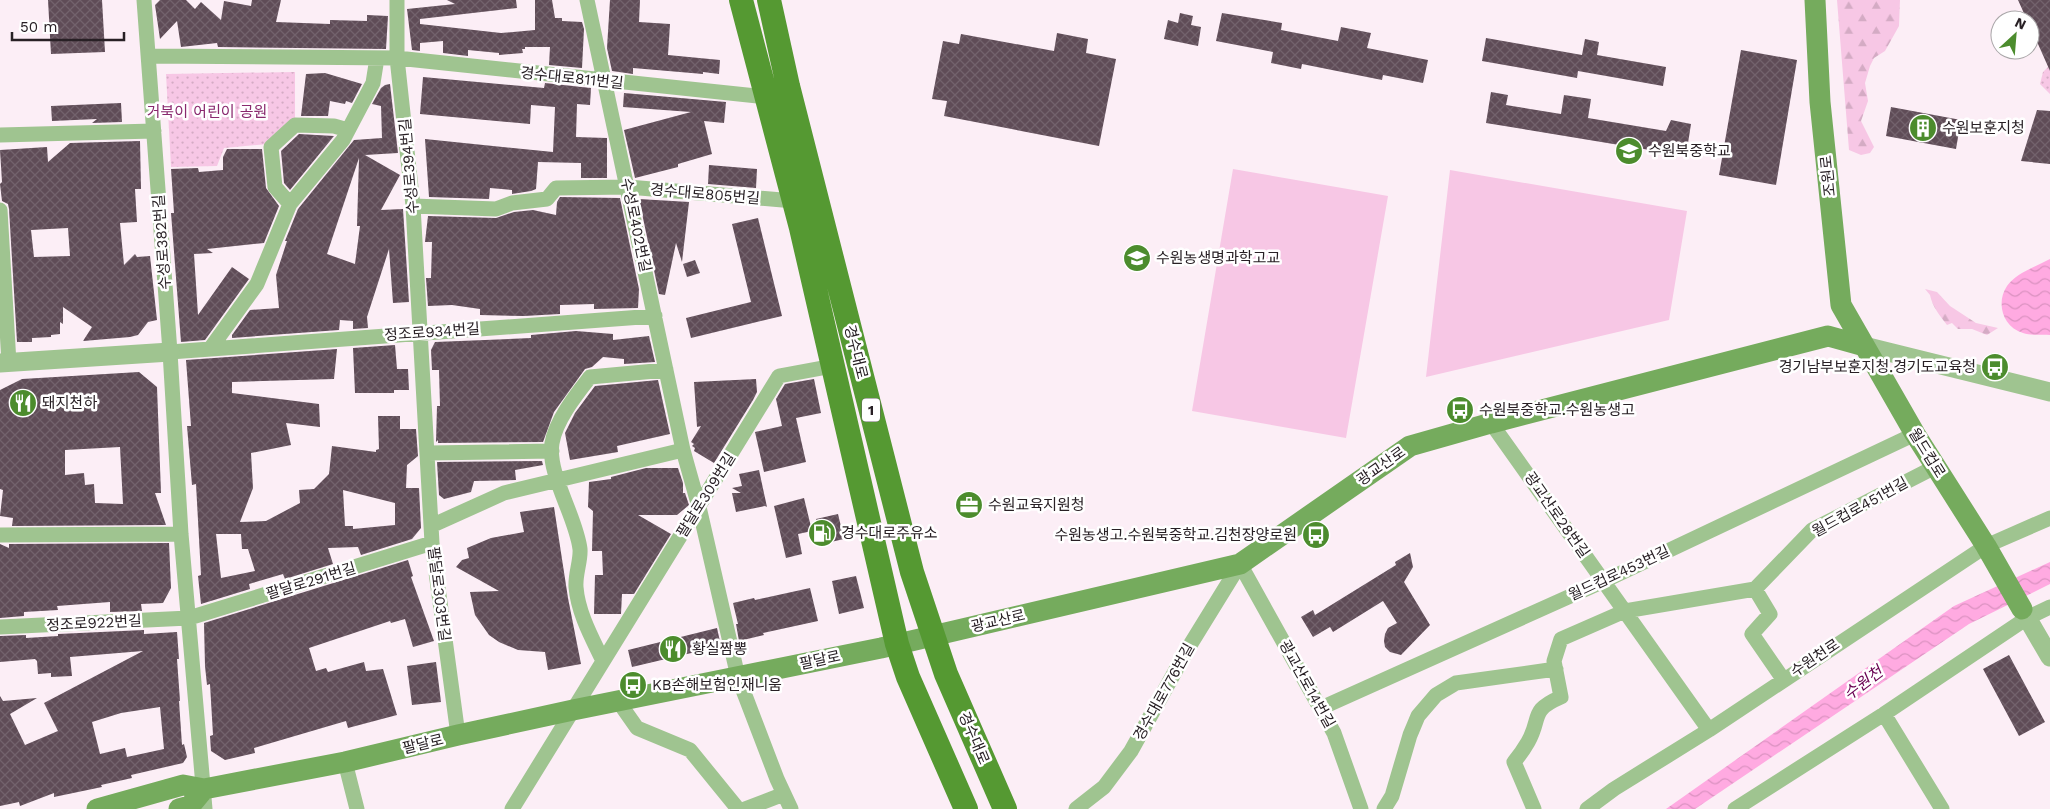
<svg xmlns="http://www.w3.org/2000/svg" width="2050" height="809" font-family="'Work Sans','Noto Sans KR',sans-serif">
<defs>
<pattern id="grass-dots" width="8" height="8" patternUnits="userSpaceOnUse" patternTransform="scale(1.25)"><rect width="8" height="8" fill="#f7c7e5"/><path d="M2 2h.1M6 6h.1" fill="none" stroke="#d4abc4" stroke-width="1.8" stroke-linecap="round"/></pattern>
<pattern id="forest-firs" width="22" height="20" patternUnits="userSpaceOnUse" patternTransform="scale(1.25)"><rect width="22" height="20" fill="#f7c7e5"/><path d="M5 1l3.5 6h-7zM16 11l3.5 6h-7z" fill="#d4abc4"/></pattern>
<pattern id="water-waves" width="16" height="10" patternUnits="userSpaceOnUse" patternTransform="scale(1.25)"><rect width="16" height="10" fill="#ffaae1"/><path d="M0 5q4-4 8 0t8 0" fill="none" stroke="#db92c1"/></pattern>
<pattern id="building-cross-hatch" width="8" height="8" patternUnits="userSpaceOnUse" patternTransform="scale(1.25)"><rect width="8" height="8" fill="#5f4c57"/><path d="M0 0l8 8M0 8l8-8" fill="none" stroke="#72626c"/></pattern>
</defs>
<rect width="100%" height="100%" fill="#fceef6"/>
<!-- grass -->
<path fill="url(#grass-dots)" d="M2050 65V94L2040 84 2043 72Z
M295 72V122L268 144 224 148 217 166 171 167 166 74Z"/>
<!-- forest -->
<path fill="url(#forest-firs)" d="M1837 0H1900L1899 26 1885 51 1874 58 1870 66 1865 83 1868 101 1861 121 1874 147 1870 153 1861 155 1849 150Z
M1925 289 1937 292 1950 306 1976 323 1998 328 1987 335 1972 329H1958L1952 323 1947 325C1940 316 1932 306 1930 295Z"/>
<!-- pitch -->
<path fill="#f7c7e5" d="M1233 169 1388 196 1346 438 1192 411Z
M1450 170 1687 211 1669 320 1426 377Z"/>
<!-- water -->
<path fill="url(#water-waves)" d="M2050 259V335C2042 334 2031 336 2023 333 2002 327 1996 302 2007 286 2016 273 2037 266 2050 259Z
M2050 562V584L1969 624 1695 809H1666L1954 606Z"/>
<!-- building -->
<path fill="url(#building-cross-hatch)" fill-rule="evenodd" d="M48 0H102L105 52 51 54Z
M160 0H186L195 9 201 2 221 20 224 1 251 6 252 0H281L276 22 330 24V20L367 21V15L388 16 386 49 218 47 217 43 181 47 177 21 160 39 155 5Z
M447 0H516L517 8 420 19V24L501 33 535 30V0H552L555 18H562V21L582 22 584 29 582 68 549 65 550 47H525V49H522L523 53 499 55V53L468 50V56L443 53V41L420 43V51L412 50 407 9 455 4Z
M610 0H640L639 22 670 24 668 55 720 60 719 74 703 72V74L633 68V74L612 71 607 48Z
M2018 0H2050V71L2030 26V20H2027Z
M1180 13 1193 16 1191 25 1201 27 1198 46 1164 39 1168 20 1178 23Z
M1222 13 1282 23 1281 30 1338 41 1341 27 1371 33 1367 48 1428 60 1423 83 1383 75 1382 80 1302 64 1301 69 1271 63 1273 52 1216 41Z
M1057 33 1088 39 1086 53 1116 59 1099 146 944 116 947 101 932 99 943 41 959 44 961 34 1054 51Z
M1486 38 1582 55 1585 39 1599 42 1597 55 1666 67 1663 86 1578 71 1577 78 1482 61Z
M1741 50 1797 60 1776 185 1719 175Z
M325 73 362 84 352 103 346 101 345 104 330 101 328 116H301L306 74Z
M423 77 544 88 545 83 591 88 590 105 577 104 576 137 607 138V178H581V163L538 162 536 189 531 191 512 194V190L490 188 489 199 429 197 425 139 553 152 555 107 531 105 530 124 420 114Z
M390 84 398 153 365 155 400 175 381 210 403 209 409 302 393 303 389 249 367 317 368 328 353 329V321L340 320 339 330 232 338V335L250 310 279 308 276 275 287 241H285L298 209 354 140 382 138 381 106 372 104 381 88 385 85ZM359 158 357 226H360L355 264 327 254Z
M1491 92 1508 95 1506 105 1561 114 1564 95 1591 99 1588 118 1666 131 1671 120 1691 124 1686 156 1486 123Z
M624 93 726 102 724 123 704 121 712 154 678 164V167L635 178 624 130 691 112 623 107Z
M121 103 122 122 92 123 97 119 52 121 51 106Z
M1891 107 1961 120 1956 149 1886 136Z
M2037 110 2050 111V164L2021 161Z
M299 134 334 136 290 190 284 183 281 151Z
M140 141 141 189H135L137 222 120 223 124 265 135 254 137 257 150 256 157 320 148 322 138 335 130 337 83 341 92 327 63 307V324L60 322V334L51 335V337L32 338V342H17L9 209 8 204 2 201 0 184 2 182 0 150 47 147 48 162 70 143ZM68 228 70 256 34 257 31 230Z
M227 149H262L266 188 279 206 264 243 207 249 213 253 194 254 198 315 232 267 249 279 205 340 181 342 171 213H174L171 169 198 168 199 172 223 170V157Z
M709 165 757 169 756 188 708 184Z
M560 197 620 198 639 289 638 308 594 309V304L560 305V314L524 316 480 315V309L452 305 428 306 426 278H431L432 242H425L428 216 496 218 514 212 533 210 556 215 557 202Z
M639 199 689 202 682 262 676 243 665 295 659 294Z
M758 218 782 316 691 338 686 318 751 302 732 224Z
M695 260 700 273 687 277 683 264Z
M576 331 613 334V340L649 336 655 362 624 364V359L603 357 592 367 585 369 554 412 543 442 438 443V440L436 442 437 406H440L439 370H432L431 350 435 342 531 338V335Z
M395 345 397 369H408L409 390H394V393H355L353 348Z
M337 349 334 379 232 382V393L319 404 320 427 286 423 291 445 251 453 253 488 240 522 266 521 300 503 299 490 314 489 329 474 332 446 376 452V450L379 449 378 416H400V429H416L418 456 407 465 406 488H419L421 528 412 539 361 555 358 547 328 548 333 564 285 579 283 574 249 584 250 589 201 604 198 576 201 575 196 484 192 485 187 426H191L186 360ZM343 490 395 503V525L353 529V526H345ZM216 534H241L242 549H248L255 571 221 578Z
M139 372 157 387 161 493H155L166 525 12 526 13 518 0 516 3 490 0 489V390L22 379ZM120 447 123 504 95 503 94 484 85 485 84 473 65 475V450Z
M756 379 757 392 753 400 714 463 694 451 695 448 692 446 694 444 691 442 701 426 697 427 694 382Z
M814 379 821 413 796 418 806 462 764 472 755 432 782 426 776 399 785 384Z
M658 380 670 434 617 446 618 452 570 460 565 433 575 413 595 386Z
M542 461 543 465 515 470 516 480 474 481 471 492 444 499 439 495 437 462Z
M646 468H678L683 483V493H685L689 505 677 515H638L671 534 634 594H622L621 614H594L595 575H603L602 551H592L593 511 588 507 589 482 611 479V477Z
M759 470 767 507 765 506 736 512 732 493H741L732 488 742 486 739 474Z
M804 498 812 531 798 534 802 554 786 558 774 506Z
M554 507 568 598 581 664 548 670 545 652 518 650 499 642 489 635 475 615 470 592 499 591 456 567 462 560 469 558 467 548 491 538 524 532 520 512Z
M838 514 844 539 822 544 816 519Z
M169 543 171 588 163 603 141 604 142 611 110 612V602L57 606 58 610 24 612V616L0 618V544L9 548V544Z
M1410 553 1413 567 1404 582 1430 625 1401 655 1390 652 1385 647 1384 641 1385 634 1388 628 1397 623 1383 601 1333 632 1330 627 1313 637 1301 617 1313 610 1315 615 1396 565 1395 562Z
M408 560 413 576 411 577 434 641 413 647 405 619 391 623 390 621 309 648 316 671 326 668 328 672 364 662 366 671 383 669 397 715 348 728 346 721 254 748 255 753 225 760 211 751 210 736 213 735 210 684 207 685 205 666 204 623Z
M856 576 864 608 839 614 832 581Z
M810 588 818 621 763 633 764 635 739 641 736 624H738L733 603 754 598 755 600Z
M717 628 721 646 632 667 628 650Z
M144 630V634L177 632 179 659H177L180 701H179L182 745 184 744 187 757 183 763 131 775 132 778 101 785 102 787 54 797V793L20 806 19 802 0 806V696L3 701 37 698 10 714 25 745 58 731 44 703 143 651 70 657 72 676 51 677V673L38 674 37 661 35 659 0 662V636L26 635V638L58 636V634ZM160 707 164 749 127 757 125 748 100 754 92 722 121 713Z
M2009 655 2045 722 2019 736 1983 669Z
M436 662 441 702 412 705 407 666Z"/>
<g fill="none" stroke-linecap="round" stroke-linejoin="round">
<!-- minor -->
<path stroke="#9fc490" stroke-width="15" d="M144 0 170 352 181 534 205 809
M397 0V58L413 206 432 543 458 735
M587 0 683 450 699 507 738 677 777 779 791 809
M149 56 397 58 766 97
M0 135 154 131
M290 204 275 187 271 147 295 125 334 126 348 130
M413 206 496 209 512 203 547 199 556 188 628 187 794 201
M0 210 9 363
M210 349 257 284 290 204 343 140 373 83 377 58
M170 352 655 316
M1491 423 1709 730
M428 453 552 451
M431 526 504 493 683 450
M0 535 181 534
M1755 589 1770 614 1752 634 1783 679
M0 627 189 618 432 543
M603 661C592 638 578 613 576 587 575 574 581 561 580 549 576 516 547 474 552 443 556 420 576 395 590 377L666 370
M618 701 637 728 690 750 738 809
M1321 708 1604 581 1915 434
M1884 714 1942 809
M345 762 357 809
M512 809 779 376 833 366
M745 809 784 794
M1076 809 1104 787 1131 751 1187 650 1240 564 1334 733 1361 809
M1384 809 1392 796 1410 735 1418 716 1436 695 1456 683 1556 669
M1534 809 1514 762C1519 756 1524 749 1528 742 1542 717 1529 711 1561 697L1554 661 1561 639 1625 611 1755 589 1812 530 1935 467
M1587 809 1614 789 1709 730 1986 546 2050 518
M1735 809 1884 714 2027 618 2050 607"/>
<!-- tertiary -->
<path stroke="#9fc490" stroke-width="19" d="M1864 346 2050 392
M0 363 170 352
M2022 609 2050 657"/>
<!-- secondary -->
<path stroke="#75ab5d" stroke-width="21" d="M1815 0 1820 102 1841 305 1915 434 1986 546 2022 609
M97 809 183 785 204 789 345 762 458 735 573 710 881 648 1240 564 1410 446 1491 423 1828 336 1864 346
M179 809 190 806 204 789"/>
<!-- primary -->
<path stroke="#559932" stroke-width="24" d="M741 0 801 228 897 644 908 677 966 809
M769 0 788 86 912 572 946 674 1005 809"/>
</g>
<!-- icons -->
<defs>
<g id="building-disc" transform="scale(1.4375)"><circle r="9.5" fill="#4c8c2d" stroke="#fff"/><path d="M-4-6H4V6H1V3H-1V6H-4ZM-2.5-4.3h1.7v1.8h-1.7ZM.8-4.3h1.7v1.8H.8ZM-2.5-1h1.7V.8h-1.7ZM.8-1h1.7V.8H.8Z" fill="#fff"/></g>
<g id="school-disc" transform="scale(1.4375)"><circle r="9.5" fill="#4c8c2d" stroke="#fff"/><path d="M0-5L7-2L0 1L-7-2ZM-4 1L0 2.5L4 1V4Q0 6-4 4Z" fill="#fff"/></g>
<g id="bus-disc" transform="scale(1.4375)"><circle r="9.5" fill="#4c8c2d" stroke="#fff"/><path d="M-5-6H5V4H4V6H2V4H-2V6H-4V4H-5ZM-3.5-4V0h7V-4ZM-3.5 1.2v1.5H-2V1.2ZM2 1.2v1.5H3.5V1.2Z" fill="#fff"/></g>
<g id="restaurant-disc" transform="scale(1.4375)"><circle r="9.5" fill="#4c8c2d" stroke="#fff"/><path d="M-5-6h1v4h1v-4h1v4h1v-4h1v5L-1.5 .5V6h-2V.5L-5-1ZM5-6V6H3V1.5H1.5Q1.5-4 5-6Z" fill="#fff"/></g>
<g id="office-disc" transform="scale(1.4375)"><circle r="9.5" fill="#4c8c2d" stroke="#fff"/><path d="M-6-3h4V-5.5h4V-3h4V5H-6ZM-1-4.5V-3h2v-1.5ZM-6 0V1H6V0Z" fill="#fff"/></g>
<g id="fuel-disc" transform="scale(1.4375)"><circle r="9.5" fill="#4c8c2d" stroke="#fff"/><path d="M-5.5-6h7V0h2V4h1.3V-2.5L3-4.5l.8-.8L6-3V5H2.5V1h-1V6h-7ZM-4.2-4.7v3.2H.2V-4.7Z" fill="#fff"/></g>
</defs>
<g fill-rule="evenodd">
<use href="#building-disc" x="1923" y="128"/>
<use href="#school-disc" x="1629" y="151"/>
<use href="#school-disc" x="1137" y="258"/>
<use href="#bus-disc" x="1995" y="367"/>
<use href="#restaurant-disc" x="23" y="403"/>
<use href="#bus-disc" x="1460" y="410"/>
<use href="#office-disc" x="969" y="505"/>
<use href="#fuel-disc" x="822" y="533"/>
<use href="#bus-disc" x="1316" y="535"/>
<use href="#restaurant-disc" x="673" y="649"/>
<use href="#bus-disc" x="633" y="685"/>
</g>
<g text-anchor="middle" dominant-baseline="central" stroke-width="5" stroke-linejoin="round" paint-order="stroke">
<!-- shield labels -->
<rect fill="#fff" stroke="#686366" stroke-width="1" x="862" y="398.5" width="18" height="23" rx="4"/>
<g font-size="14" font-weight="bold" fill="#282025">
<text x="871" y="410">1</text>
</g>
<!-- street labels -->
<g font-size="15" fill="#282025" stroke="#fff">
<text transform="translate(572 78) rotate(6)">경수대로811번길</text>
<text transform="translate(409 166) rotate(-95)">수성로394번길</text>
<text transform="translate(1828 176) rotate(-96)">조원로</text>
<text transform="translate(705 194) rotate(5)">경수대로805번길</text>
<text transform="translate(636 225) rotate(78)">수성로402번길</text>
<text transform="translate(162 242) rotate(-94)">수성로382번길</text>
<text transform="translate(432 332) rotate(-4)">정조로934번길</text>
<text transform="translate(856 352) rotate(76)">경수대로</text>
<text transform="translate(1927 453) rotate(58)">월드컵로</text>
<text transform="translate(1381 466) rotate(-35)">광교산로</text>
<text transform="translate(706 495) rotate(-58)">팔달로309번길</text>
<text transform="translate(1860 507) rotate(-29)">월드컵로451번길</text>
<text transform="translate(1557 515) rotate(55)">광교산로28번길</text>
<text transform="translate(1619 573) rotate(-25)">월드컵로453번길</text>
<text transform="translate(311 581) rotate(-17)">팔달로291번길</text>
<text transform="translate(439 594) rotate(83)">팔달로303번길</text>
<text transform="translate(998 621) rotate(-13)">광교산로</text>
<text transform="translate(94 623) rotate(-3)">정조로922번길</text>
<text transform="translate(1815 658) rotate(-34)">수원천로</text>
<text transform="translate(820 660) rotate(-12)">팔달로</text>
<text transform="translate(1307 684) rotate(61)">광교산로14번길</text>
<text transform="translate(1164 692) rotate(-61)">경수대로776번길</text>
<text transform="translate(974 738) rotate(67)">경수대로</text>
<text transform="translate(423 744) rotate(-14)">팔달로</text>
</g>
<!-- park labels -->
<g font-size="15" fill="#89296e" stroke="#fff">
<text x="207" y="112">거북이 어린이 공원</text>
</g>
<!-- poi labels -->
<g font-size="15" fill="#282025" stroke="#fff" text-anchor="start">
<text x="1942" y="128">수원보훈지청</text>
<text x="1648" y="151">수원북중학교</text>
<text x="1156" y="258">수원농생명과학고교</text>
<text x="1976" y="367" text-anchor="end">경기남부보훈지청.경기도교육청</text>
<text x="42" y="403">돼지천하</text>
<text x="1479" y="410">수원북중학교.수원농생고</text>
<text x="988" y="505">수원교육지원청</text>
<text x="841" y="533">경수대로주유소</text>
<text x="1297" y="535" text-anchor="end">수원농생고.수원북중학교.김천장양로원</text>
<text x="692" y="649">황실짬뽕</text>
<text x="652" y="685">KB손해보험인재니움</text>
</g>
<!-- water labels -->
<g font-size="16" font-style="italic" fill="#680051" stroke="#fff">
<text transform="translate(1863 683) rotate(-37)">수원천</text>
</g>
</g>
<!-- north arrow -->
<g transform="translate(2015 35) rotate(26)"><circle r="24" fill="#ffffff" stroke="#a9a6a8"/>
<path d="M0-4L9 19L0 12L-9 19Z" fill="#4c8c2d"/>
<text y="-8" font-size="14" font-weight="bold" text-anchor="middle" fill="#282025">N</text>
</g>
<!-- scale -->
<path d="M12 32v8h112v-8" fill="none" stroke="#282025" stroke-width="2.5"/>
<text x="20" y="32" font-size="15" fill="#282025" stroke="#ffffff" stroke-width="4" paint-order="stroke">50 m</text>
</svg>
